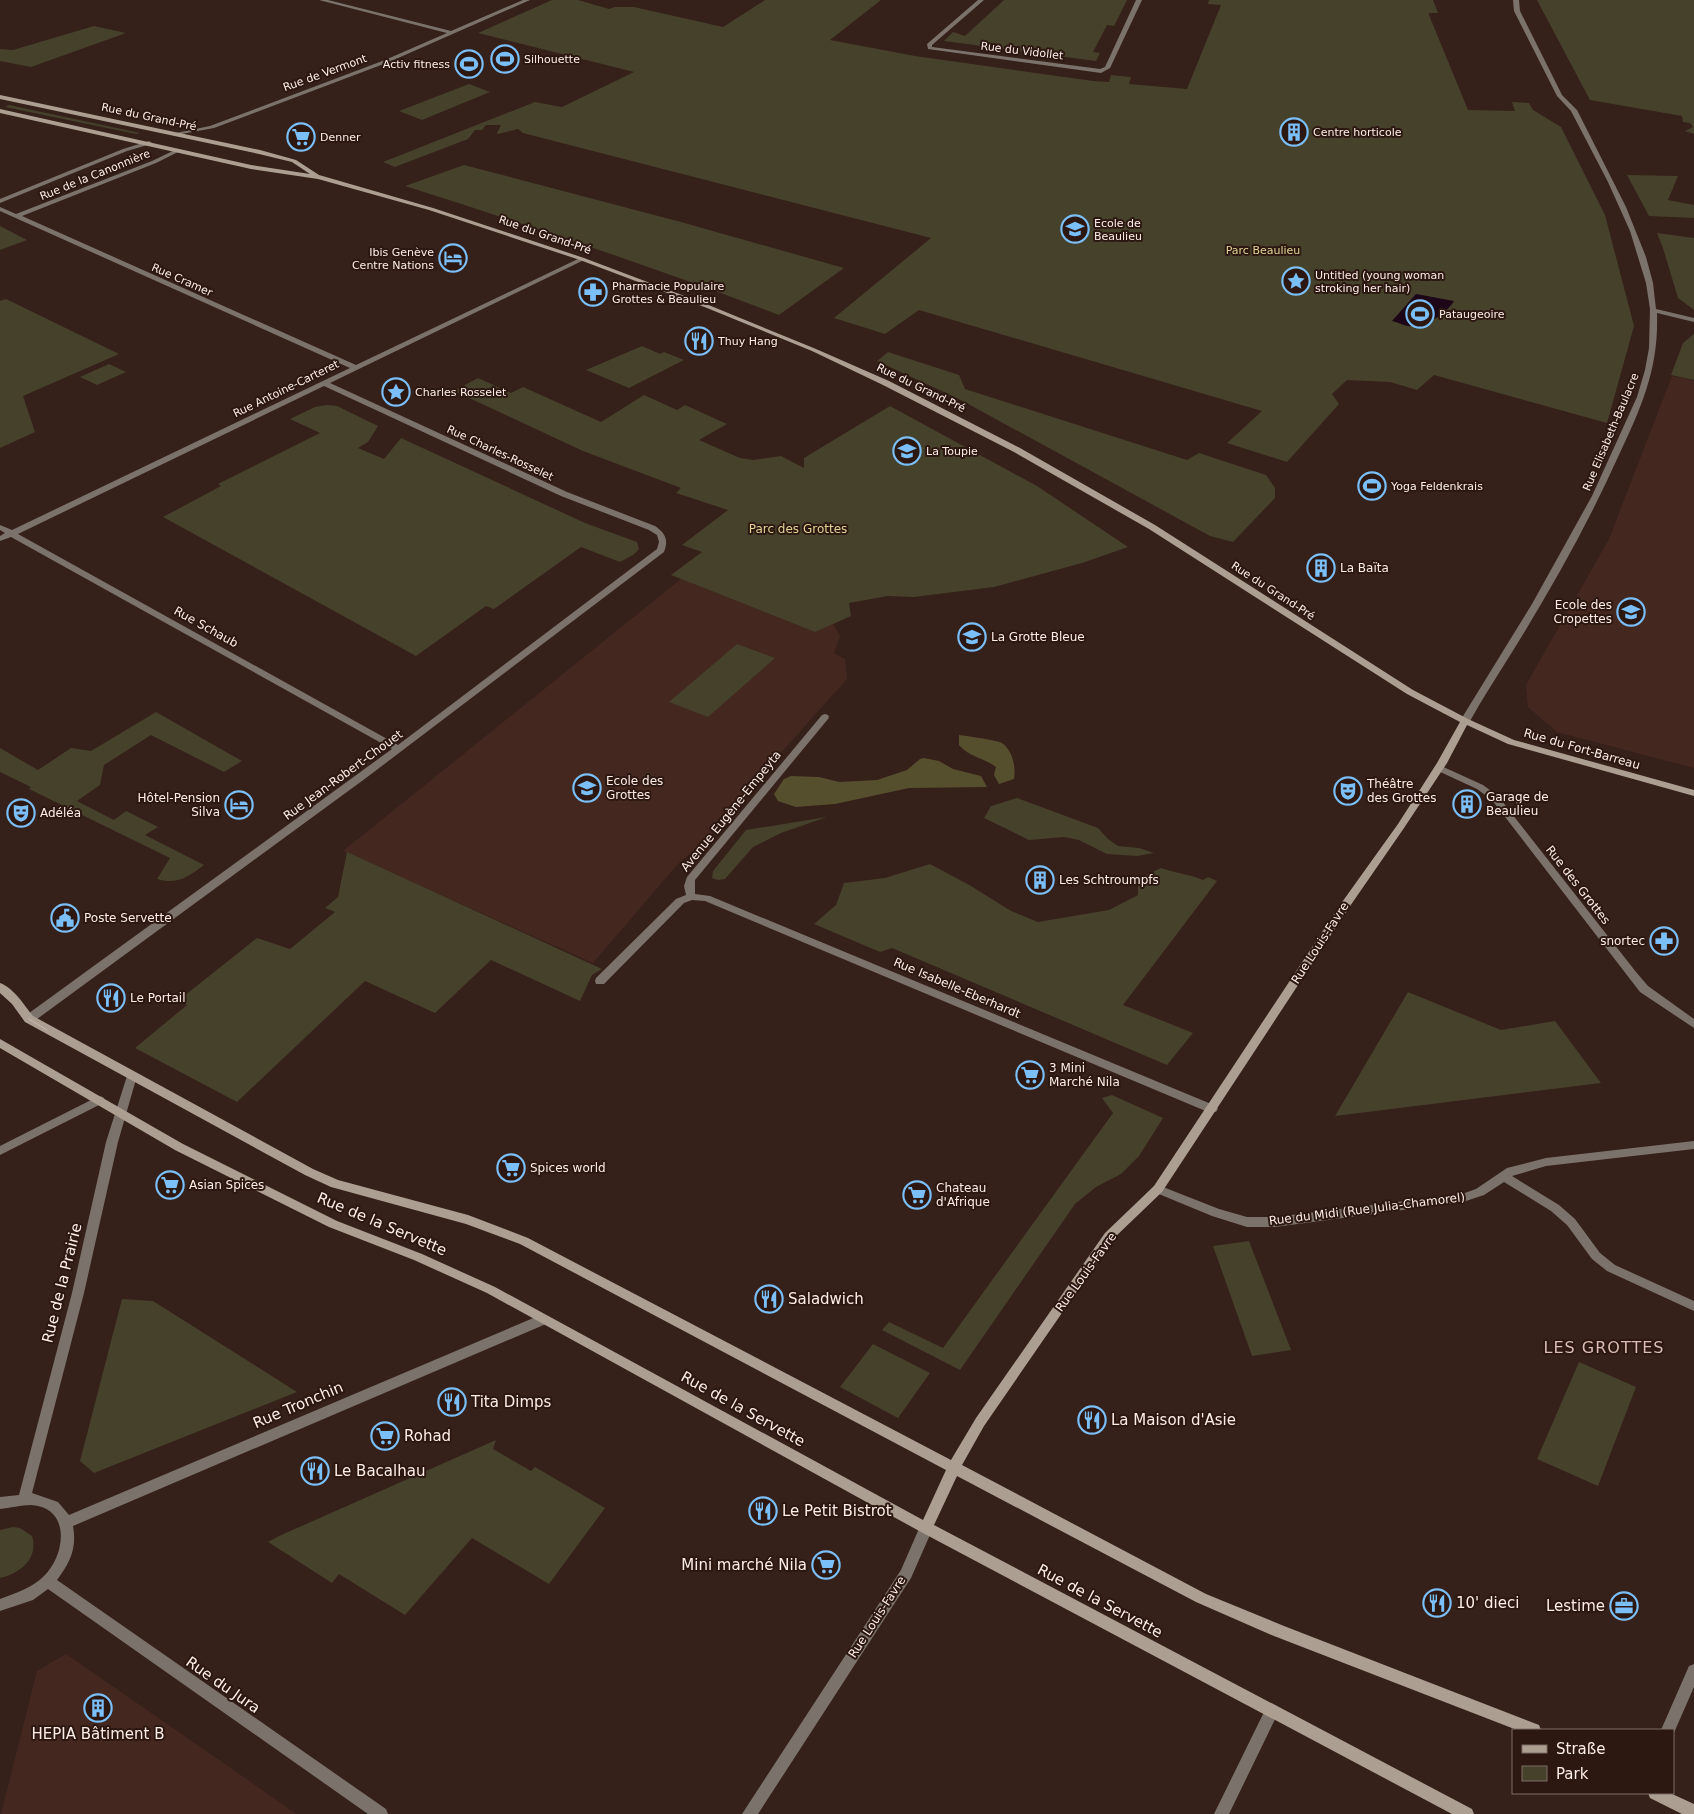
<svg xmlns="http://www.w3.org/2000/svg" width="1694" height="1814" font-family="'DejaVu Sans',sans-serif">
<rect width="100%" height="100%" fill="#36201a"/>
<!-- built -->
<path fill="#442820" d="M1672 376 1694 381V768L1557 732 1528 707 1526 685 1609 539Z
M681 579 815 632 833 624 840 636 834 653 845 659 847 679 779 755 725 822 676 866 593 963 343 851Z
M66 1654 245 1778 296 1814H1L37 1671Z"/>
<!-- green -->
<path fill="#46412a" d="M552 0H578L609 9 615 7H634L723 27 765 0H881L830 40 915 56 1093 81 1109 82 1111 75 1131 77 1129 84 1187 89 1221 5 1208 4 1209 0H1433L1438 13H1429V15L1468 110 1515 111 1512 102 1529 103 1533 110 1561 127 1605 215 1634 326 1607 423 1434 375 1417 390 1390 382 1347 380 1332 394 1339 404 1287 462 1227 443 1262 411 919 310 885 334 834 318 931 238 523 133 518 129 498 134 497 133 501 125H486L482 130H475L468 139 395 167 383 162 535 102 562 107 634 72 478 33Z
M1004 0H1127L1114 26 1107 25 1093 52 1100 53 1096 61 944 41 953 32 965 36Z
M1537 0H1694V134L1685 131 1693 127 1690 123 1683 122 1682 116 1590 100Z
M94 26 126 33 31 67 0 61V49L13 50Z
M469 84 490 92 422 120 399 111Z
M9 105 140 133 136 134 5 107Z
M464 165 681 222 844 268 779 315C656 268 531 226 405 186Z
M1627 175 1678 176 1668 200 1694 205V218L1649 216Z
M0 226 27 240 0 250Z
M1657 233 1694 238V310L1678 298 1663 248Z
M6 299 119 354 23 396 35 432 0 448V301Z
M1694 334V380L1671 375 1683 343Z
M642 346 660 354 664 352 684 360 629 388 586 370Z
M888 352 959 375 965 389 1187 460 1199 453 1266 475 1275 488V498L1233 542 1210 536 961 400 877 361Z
M109 364 126 372 97 385 80 377Z
M478 378 511 393 523 387 601 422 644 395 677 410 685 405 727 424 699 440 740 458 753 460 781 456 804 468V458L890 406 1037 486 1128 547 1082 563 994 587 914 597 888 596 849 603 851 616 815 632 671 575 702 552 682 545 728 510 676 493 681 488 583 451 454 391Z
M327 405 337 406 378 426 368 442 358 448 384 459 401 438 585 523 637 542 639 549 633 555 620 562 581 547 494 609 486 606 416 656 163 517 221 486 218 484 320 433 290 419 315 407Z
M737 644 775 658 708 717 669 702Z
M156 712 242 761 224 772 151 735 104 765 100 785 77 801 114 820 126 811 158 827 145 835 204 865C188 877 177 885 157 879L170 858 29 789 31 787 0 772V748L38 770 71 748 91 751Z
M1017 798 1098 828 1108 839 1118 846 1139 848 1154 853 1137 856 1107 854 1079 840 1064 837 1029 840 984 818 991 806Z
M827 817 781 833 753 847 725 879 718 880 712 878 713 871 746 830Z
M347 852 602 969 592 975 580 1001 491 960 435 1013 365 981 237 1102 135 1048 187 1005 179 1000 257 938 290 949 335 912 325 908 338 897Z
M930 864 971 886 1011 911 1038 922 1109 910 1138 895V879L1161 868C1176 873 1189 874 1203 880L1208 877 1217 881 1123 1005 1193 1033 1167 1065 892 948 880 952 814 924 836 905 844 883 885 878Z
M1408 992 1501 1030 1555 1021 1601 1083 1335 1116Z
M1112 1095 1163 1118 1139 1156 1121 1174 1096 1187 1075 1204 960 1370 882 1330 889 1322 943 1348 1113 1113 1102 1098Z
M1249 1241 1291 1350 1252 1356 1213 1246Z
M122 1299 153 1301 297 1392 94 1473 80 1461Z
M873 1344 930 1373 898 1418 840 1387Z
M1579 1362 1636 1387 1598 1486 1537 1459Z
M496 1440 493 1449 531 1471 535 1467 605 1508 549 1584 472 1538 405 1615 339 1574 332 1583 268 1542 279 1536Z
M13 1527 20 1528 32 1536C39 1559 20 1573 0 1578V1530Z"/>
<!-- forest -->
<path fill="#564f2e" d="M959 735C967 736 996 740 1002 743 1013 751 1016 767 1014 779L999 784 994 775 996 767C984 758 969 757 959 745Z
M924 758 939 761 953 769 981 776 987 787 909 788 835 804 796 807 778 801 774 794 784 779 791 776 819 777 839 782 877 780 907 770 920 759Z"/>
<!-- water -->
<path fill="#1c0617" d="M1416 294 1454 301C1446 314 1428 325 1412 326 1406 327 1398 322 1392 321Z"/>
<g fill="none" stroke-linecap="round" stroke-linejoin="round">
<!-- street -->
<path fill="#7b736b" fill-rule="evenodd" d="M319 0H328L451 31 523 0H530L389 62 214 128 176 135V133L210 126 385 60 447 33Z
M978 0H984L932 45V47L1100 69 1105 67 1136 0H1142L1110 68 1101 73 928 49 927 44Z
M1513 0H1519L1520 11 1562 95 1577 110 1626 207 1646 257 1653 283 1656 309 1694 318V322L1657 313C1659 369 1641 408 1618 457 1587 526 1549 593 1509 657 1496 678 1482 699 1470 721L1465 724 1460 721 1532 604 1592 496 1637 397 1645 370 1649 348 1650 309 1646 283 1630 231 1608 182 1571 111 1557 96 1514 11Z
M149 141 152 143 151 144 127 151 0 203V199L123 149Z
M177 149 182 150 156 163 22 216 356 365 580 258H584V260L330 383 567 492 655 526C665 533 669 539 664 552L366 778 33 1022H25L24 1019 25 1016 392 749 11 537 0 541V536L5 533 0 530V525L12 530 350 368 0 211V207L16 214 152 161ZM324 386 561 496 649 530 657 535 659 542 657 549 398 745 18 534Z
M825 714 828 715 829 717 828 719 695 880V894L710 896 1216 1106 1218 1109 1216 1112H1208L705 901 692 900 684 903 604 984H596L595 981 596 978 676 899 686 895 684 886 687 877 822 715Z
M1439 765 1483 785 1498 796 1636 972 1648 986 1694 1019V1028L1640 992 1492 800 1477 789 1436 770 1434 768 1436 766Z
M132 1072 136 1073 137 1076 118 1142 84 1293 32 1493 58 1502 69 1515 538 1316 542 1315 546 1316 548 1320 546 1324 73 1526C77 1549 70 1562 57 1580L386 1809 388 1814H368L48 1589 33 1600 0 1611V1599C16 1593 32 1588 44 1576 66 1555 71 1507 31 1505 21 1505 10 1508 0 1509V1497L19 1495 72 1293 106 1142 127 1076 128 1073Z
M99 1096 103 1097 105 1100 103 1103 0 1155V1146Z
M1694 1141V1149L1546 1166 1512 1176 1559 1205 1575 1219 1600 1253 1615 1265 1694 1301V1311L1607 1271 1592 1259 1567 1225 1551 1211 1504 1182 1484 1195 1463 1202 1275 1227H1247L1212 1216 1154 1192 1152 1189 1154 1186 1158 1185 1219 1209 1247 1217H1275L1462 1194 1476 1189 1507 1168 1546 1158Z
M926 1522 931 1524 933 1528 911 1578 758 1814H742L901 1570 921 1524Z
M1694 1664V1687L1673 1735V1730H1661L1689 1666Z
M1272 1704 1277 1706 1279 1711 1229 1814H1214L1267 1706Z"/>
<!-- secondary -->
<path fill="#ac9f92" fill-rule="evenodd" d="M0 95 260 150 296 160 319 175 433 208 584 258 711 306 816 349 889 381 1020 448 1155 525 1413 690 1468 719 1514 740 1694 790V796L1508 744 1467 725 1447 763 1404 828 1348 909 1162 1192 1113 1239 984 1426 962 1465 1206 1594 1284 1626 1539 1725 1541 1730H1517L1274 1636 1196 1602 957 1476 934 1525 1472 1809 1474 1814H1452L921 1532 487 1293 414 1260 329 1227 175 1150 0 1048V1039L183 1144 337 1221 422 1254 495 1287 923 1520 946 1470 520 1244 466 1224 331 1187 305 1175 25 1022 12 1004 0 993V983C14 988 24 1005 33 1016L313 1169 338 1180 468 1215 528 1238 951 1460 976 1418 1105 1233 1154 1186 1340 905 1398 824 1437 763 1460 722 1407 694 1149 529 1014 452 883 385 812 351 707 308 580 260 429 210 318 179 251 169 0 113V109L251 165 310 174 292 162 259 154 0 99Z
M1648 1793H1670L1694 1804V1814H1682L1650 1798Z"/>
<!-- tram -->
<path stroke="#c9b8b3" stroke-width="1" d="M29 1019 47 1030"/>
</g>
<!-- icons -->
<defs>
<g id="stadium-ring" transform="scale(1.4375)"><circle r="9.5" fill="#2c1711" stroke="#7abff8" stroke-width="1.5"/><path d="M0-5a6.5 5 0 1 0 0 10a6.5 5 0 1 0 0-10ZM-3.5-1.8h7v3.6h-7Z" fill="#7abff8"/></g>
<g id="building-ring" transform="scale(1.4375)"><circle r="9.5" fill="#2c1711" stroke="#7abff8" stroke-width="1.5"/><path d="M-4-6H4V6H1V3H-1V6H-4ZM-2.5-4.3h1.7v1.8h-1.7ZM.8-4.3h1.7v1.8H.8ZM-2.5-1h1.7V.8h-1.7ZM.8-1h1.7V.8H.8Z" fill="#7abff8"/></g>
<g id="supermarket-ring" transform="scale(1.4375)"><circle r="9.5" fill="#2c1711" stroke="#7abff8" stroke-width="1.5"/><path d="M-6-5.5h2.5l.6 2H6L4.5 2H-2.5L-4.4-4H-6ZM-1.5 3.2a1.3 1.3 0 1 0 .1 0ZM3 3.2a1.3 1.3 0 1 0 .1 0Z" fill="#7abff8"/></g>
<g id="school-ring" transform="scale(1.4375)"><circle r="9.5" fill="#2c1711" stroke="#7abff8" stroke-width="1.5"/><path d="M0-5L7-2L0 1L-7-2ZM-4 1L0 2.5L4 1V4Q0 6-4 4Z" fill="#7abff8"/></g>
<g id="hotel-ring" transform="scale(1.4375)"><circle r="9.5" fill="#2c1711" stroke="#7abff8" stroke-width="1.5"/><path d="M-6-4.5h1.5V1H6V5H4.5V3h-9V5H-6ZM-4 0a1.8 1.8 0 1 1 3.6 0ZM.5 0V-2.5h3Q6-2.5 6 0Z" fill="#7abff8"/></g>
<g id="sight-ring" transform="scale(1.4375)"><circle r="9.5" fill="#2c1711" stroke="#7abff8" stroke-width="1.5"/><path d="M0-6L1.8-2.2L6-1.7L2.9 1.2L3.7 5.4L0 3.3L-3.7 5.4L-2.9 1.2L-6-1.7L-1.8-2.2Z" fill="#7abff8"/></g>
<g id="pharmacy-ring" transform="scale(1.4375)"><circle r="9.5" fill="#2c1711" stroke="#7abff8" stroke-width="1.5"/><path d="M-2-6h4v4h4v4h-4v4h-4v-4h-4v-4h4Z" fill="#7abff8"/></g>
<g id="restaurant-ring" transform="scale(1.4375)"><circle r="9.5" fill="#2c1711" stroke="#7abff8" stroke-width="1.5"/><path d="M-5-6h1v4h1v-4h1v4h1v-4h1v5L-1.5 .5V6h-2V.5L-5-1ZM5-6V6H3V1.5H1.5Q1.5-4 5-6Z" fill="#7abff8"/></g>
<g id="theatre-ring" transform="scale(1.4375)"><circle r="9.5" fill="#2c1711" stroke="#7abff8" stroke-width="1.5"/><path d="M-5-5.5Q0-4 5-5.5V0Q5 5 0 6Q-5 5-5 0ZM-3.3-2.5H-1v1.5H-3.3ZM1-2.5H3.3v1.5H1ZM-2.8 1Q0 5.5 2.8 1Z" fill="#7abff8"/></g>
<g id="civic-ring" transform="scale(1.4375)"><circle r="9.5" fill="#2c1711" stroke="#7abff8" stroke-width="1.5"/><path d="M-.6-6.5H3V-4.5H.6V-3L4-1V1h2V6H-6V1h2V-1L-.6-3ZM-1.2 2.5V6h2.4V2.5Z" fill="#7abff8"/></g>
<g id="office-ring" transform="scale(1.4375)"><circle r="9.5" fill="#2c1711" stroke="#7abff8" stroke-width="1.5"/><path d="M-6-3h4V-5.5h4V-3h4V5H-6ZM-1-4.5V-3h2v-1.5ZM-6 0V1H6V0Z" fill="#7abff8"/></g>
</defs>
<g fill-rule="evenodd">
<use href="#stadium-ring" x="505" y="59"/>
<use href="#stadium-ring" x="469" y="64"/>
<use href="#building-ring" x="1294" y="132"/>
<use href="#supermarket-ring" x="301" y="137"/>
<use href="#school-ring" x="1075" y="229"/>
<use href="#hotel-ring" x="453" y="258"/>
<use href="#sight-ring" x="1296" y="281"/>
<use href="#pharmacy-ring" x="593" y="292"/>
<use href="#stadium-ring" x="1420" y="314"/>
<use href="#restaurant-ring" x="699" y="341"/>
<use href="#sight-ring" x="396" y="392"/>
<use href="#school-ring" x="907" y="451"/>
<use href="#stadium-ring" x="1372" y="486"/>
<use href="#building-ring" x="1321" y="568"/>
<use href="#school-ring" x="1631" y="612"/>
<use href="#school-ring" x="972" y="637"/>
<use href="#school-ring" x="587" y="788"/>
<use href="#theatre-ring" x="1348" y="791"/>
<use href="#building-ring" x="1467" y="804"/>
<use href="#hotel-ring" x="239" y="805"/>
<use href="#theatre-ring" x="21" y="813"/>
<use href="#building-ring" x="1040" y="880"/>
<use href="#civic-ring" x="65" y="918"/>
<use href="#pharmacy-ring" x="1664" y="941"/>
<use href="#restaurant-ring" x="111" y="998"/>
<use href="#supermarket-ring" x="1030" y="1075"/>
<use href="#supermarket-ring" x="511" y="1168"/>
<use href="#supermarket-ring" x="170" y="1185"/>
<use href="#supermarket-ring" x="917" y="1195"/>
<use href="#restaurant-ring" x="769" y="1299"/>
<use href="#restaurant-ring" x="452" y="1402"/>
<use href="#restaurant-ring" x="1092" y="1420"/>
<use href="#supermarket-ring" x="385" y="1436"/>
<use href="#restaurant-ring" x="315" y="1471"/>
<use href="#restaurant-ring" x="763" y="1511"/>
<use href="#supermarket-ring" x="826" y="1565"/>
<use href="#restaurant-ring" x="1437" y="1603"/>
<use href="#office-ring" x="1624" y="1606"/>
<use href="#building-ring" x="98" y="1708"/>
</g>
<g text-anchor="middle" dominant-baseline="central" stroke-width="4" stroke-linejoin="round" paint-order="stroke">
<!-- far-street labels -->
<g font-size="11" fill="#fcede8" stroke="#2c1711">
<text transform="translate(1022 51) rotate(7)">Rue du Vidollet</text>
<text transform="translate(325 73) rotate(-20)">Rue de Vermont</text>
<text transform="translate(149 117) rotate(12)">Rue du Grand-Pré</text>
<text transform="translate(95 175) rotate(-22)">Rue de la Canonnière</text>
<text transform="translate(545 235) rotate(19)">Rue du Grand-Pré</text>
<text transform="translate(182 280) rotate(24)">Rue Cramer</text>
<text transform="translate(921 388) rotate(26)">Rue du Grand-Pré</text>
<text transform="translate(286 389) rotate(-26)">Rue Antoine-Carteret</text>
<text transform="translate(1611 432) rotate(-67)">Rue Elisabeth-Baulacre</text>
<text transform="translate(500 453) rotate(25)">Rue Charles-Rosselet</text>
<text transform="translate(1273 591) rotate(33)">Rue du Grand-Pré</text>
</g>
<!-- far-poi labels -->
<g font-size="11" fill="#fcede8" stroke="#2c1711" text-anchor="start">
<text x="524" y="59">Silhouette</text>
<text x="450" y="64" text-anchor="end">Activ fitness</text>
<text x="1313" y="132">Centre horticole</text>
<text x="320" y="137">Denner</text>
<text x="1094" y="223">Ecole de<tspan x="1094" dy="13">Beaulieu</tspan></text>
<text x="434" y="252" text-anchor="end">Ibis Genève<tspan x="434" dy="13">Centre Nations</tspan></text>
<text x="1315" y="275">Untitled (young woman<tspan x="1315" dy="13">stroking her hair)</tspan></text>
<text x="612" y="286">Pharmacie Populaire<tspan x="612" dy="13">Grottes &amp; Beaulieu</tspan></text>
<text x="1439" y="314">Pataugeoire</text>
<text x="718" y="341">Thuy Hang</text>
<text x="415" y="392">Charles Rosselet</text>
<text x="926" y="451">La Toupie</text>
<text x="1391" y="486">Yoga Feldenkrais</text>
</g>
<!-- far-park labels -->
<g font-size="11" fill="#e0d396" stroke="#2c1711">
<text x="1263" y="250">Parc Beaulieu</text>
</g>
<!-- park labels -->
<g font-size="12" fill="#e0d396" stroke="#2c1711">
<text x="798" y="529">Parc des Grottes</text>
</g>
<!-- poi labels -->
<g font-size="12" fill="#fcede8" stroke="#2c1711" text-anchor="start">
<text x="1340" y="568">La Baïta</text>
<text x="1612" y="605" text-anchor="end">Ecole des<tspan x="1612" dy="14">Cropettes</tspan></text>
<text x="991" y="637">La Grotte Bleue</text>
<text x="606" y="781">Ecole des<tspan x="606" dy="14">Grottes</tspan></text>
<text x="1367" y="784">Théâtre<tspan x="1367" dy="14">des Grottes</tspan></text>
<text x="1486" y="797">Garage de<tspan x="1486" dy="14">Beaulieu</tspan></text>
<text x="220" y="798" text-anchor="end">Hôtel-Pension<tspan x="220" dy="14">Silva</tspan></text>
<text x="40" y="813">Adéléa</text>
<text x="1059" y="880">Les Schtroumpfs</text>
<text x="84" y="918">Poste Servette</text>
<text x="1645" y="941" text-anchor="end">snortec</text>
<text x="130" y="998">Le Portail</text>
<text x="1049" y="1068">3 Mini<tspan x="1049" dy="14">Marché Nila</tspan></text>
<text x="530" y="1168">Spices world</text>
<text x="189" y="1185">Asian Spices</text>
<text x="936" y="1188">Chateau<tspan x="936" dy="14">d'Afrique</tspan></text>
</g>
<!-- street labels -->
<g font-size="12" fill="#fcede8" stroke="#2c1711">
<text transform="translate(206 627) rotate(29)">Rue Schaub</text>
<text transform="translate(1582 749) rotate(16)">Rue du Fort-Barreau</text>
<text transform="translate(343 775) rotate(-36)">Rue Jean-Robert-Chouet</text>
<text transform="translate(731 811) rotate(-51)">Avenue Eugène-Empeyta</text>
<text transform="translate(1578 885) rotate(52)">Rue des Grottes</text>
<text transform="translate(1320 943) rotate(-57)">Rue Louis-Favre</text>
<text transform="translate(957 988) rotate(23)">Rue Isabelle-Eberhardt</text>
<text transform="translate(1367 1209) rotate(-7)">Rue du Midi (Rue Julia-Chamorel)</text>
<text transform="translate(1086 1272) rotate(-54)">Rue Louis-Favre</text>
<text transform="translate(877 1617) rotate(-57)">Rue Louis-Favre</text>
</g>
<!-- near-street labels -->
<g font-size="15" fill="#fcede8" stroke="#2c1711">
<text transform="translate(382 1224) rotate(23)">Rue de la Servette</text>
<text transform="translate(62 1283) rotate(-76)">Rue de la Prairie</text>
<text transform="translate(298 1405) rotate(-23)">Rue Tronchin</text>
<text transform="translate(743 1409) rotate(29)">Rue de la Servette</text>
<text transform="translate(1100 1601) rotate(28)">Rue de la Servette</text>
<text transform="translate(223 1685) rotate(35)">Rue du Jura</text>
</g>
<!-- near-poi labels -->
<g font-size="15" fill="#fcede8" stroke="#2c1711" text-anchor="start">
<text x="788" y="1299">Saladwich</text>
<text x="471" y="1402">Tita Dimps</text>
<text x="1111" y="1420">La Maison d'Asie</text>
<text x="404" y="1436">Rohad</text>
<text x="334" y="1471">Le Bacalhau</text>
<text x="782" y="1511">Le Petit Bistrot</text>
<text x="807" y="1565" text-anchor="end">Mini marché Nila</text>
<text x="1456" y="1603">10' dieci</text>
<text x="1605" y="1606" text-anchor="end">Lestime</text>
<text x="98" y="1734" text-anchor="middle">HEPIA Bâtiment B</text>
</g>
<!-- near-neighbourhood labels -->
<g font-size="16" letter-spacing="1" fill="#d9bcb3" stroke="#2c1711">
<text x="1604" y="1347">LES GROTTES</text>
</g>
</g>
<!-- legend -->
<rect x="1512" y="1729" width="162" height="65" fill="#2c1711" stroke="#7f6d67"/>
<rect x="1522" y="1745" width="25" height="8" fill="#ac9f92" stroke="#7f6d67"/>
<text x="1556" y="1754" font-size="15" fill="#fcede8">Straße</text>
<rect x="1522" y="1766" width="25" height="15" fill="#46412a" stroke="#7f6d67"/>
<text x="1556" y="1779" font-size="15" fill="#fcede8">Park</text>
</svg>
